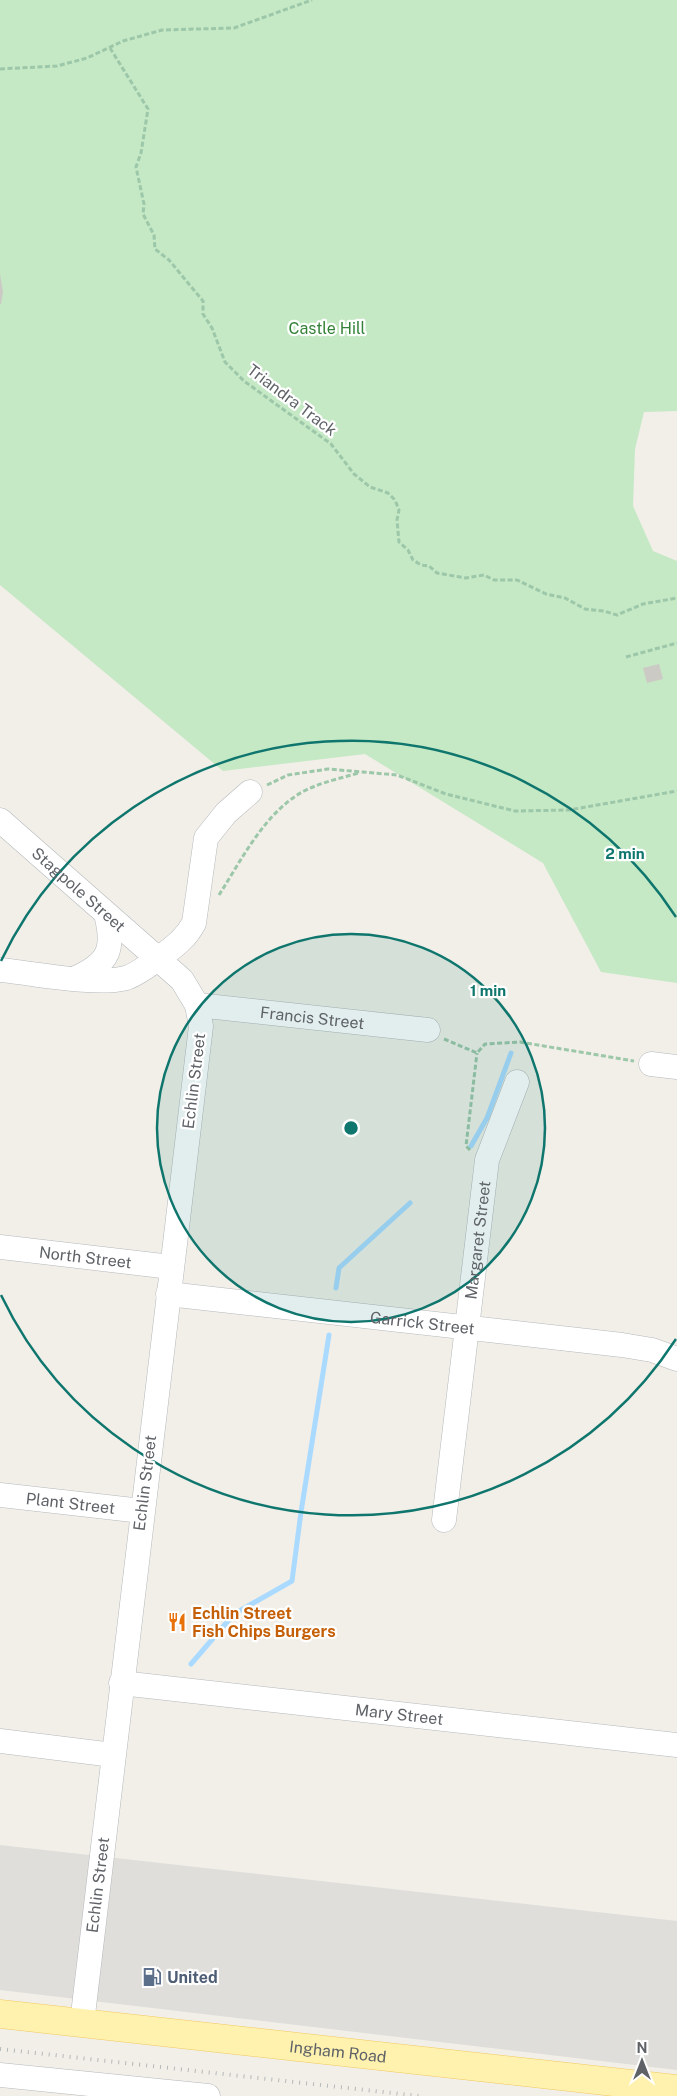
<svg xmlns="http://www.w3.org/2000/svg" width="677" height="2096" font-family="'Public Sans',sans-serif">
<rect width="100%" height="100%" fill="#f1efe8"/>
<!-- industrial -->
<path fill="#e0deda" d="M0 1845 677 1921V2070L0 1990Z"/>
<!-- green -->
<path fill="#c5e8c5" d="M0 0H677V411L644 412 635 449 633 506 653 551 677 561V983L601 972 543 863 365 754 223 771 0 585Z"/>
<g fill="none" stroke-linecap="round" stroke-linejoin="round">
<!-- stream -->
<path stroke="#aadaff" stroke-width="5" d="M471 1146 487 1118 511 1053
M336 1288 339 1268 410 1203
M191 1664 234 1614 292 1581 301 1512 329 1335"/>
</g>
<!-- building -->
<path fill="#cccac5" d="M0 274 3 292 1 304H0Z
M659 664 663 679 647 683 643 668Z"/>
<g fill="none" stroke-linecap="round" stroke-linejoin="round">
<!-- minor casing -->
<g stroke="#b5b8bc" stroke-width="25">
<g id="minor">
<path id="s1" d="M0 820 182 980 197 1005 201 1026 82 2023"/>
<path d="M0 970C34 973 94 986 126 978 138 974 152 963 162 956 175 946 186 938 194 923L206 838 226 813 250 792"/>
<path d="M76 978C109 963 115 949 106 914"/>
<path id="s2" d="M197 1005 428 1030"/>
<path d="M651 1064 677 1067"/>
<path id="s3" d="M0 1247 171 1267"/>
<path id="s4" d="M168 1294 622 1345 652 1350 677 1359"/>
<path id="s5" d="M0 1495 142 1511"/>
<path id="s6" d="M444 1520 487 1160 517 1082"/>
<path id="s7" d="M121 1683 677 1745"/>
<path d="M0 1741 113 1755"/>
<path d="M0 2075 208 2096"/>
</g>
</g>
<!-- major casing -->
<g stroke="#f2c960" stroke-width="29">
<g id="major">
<path id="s8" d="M0 2014 677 2089"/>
</g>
</g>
<!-- path -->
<path stroke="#9cc7a9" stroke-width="3" stroke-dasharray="5 2.5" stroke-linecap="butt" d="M110 48 148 109 141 153 136 167 144 204 143 214 154 235 155 249 169 260 203 301V314L212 328 225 362 244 381 331 444 354 474 370 487 388 493 395 500 399 510 397 520 399 542 408 550 413 560 421 565 429 566 437 573 466 578 484 575 494 580H517L546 594 565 598 585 609 604 611 617 615 643 604 677 598
M0 69 57 66 87 58 123 41 162 30 234 28 312 0
M626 657 677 643
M267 785 288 775 328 769 397 775 446 794 515 811 569 810 677 791
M219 895C242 859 265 812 304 791 322 782 341 778 359 773
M444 1039 477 1053 485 1044 520 1042 634 1061
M470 1150 466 1146 477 1053"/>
<!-- minor -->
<use href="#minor" stroke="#fff" stroke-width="24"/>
<!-- major -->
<use href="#major" stroke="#fff2af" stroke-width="28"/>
<!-- rail -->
<path stroke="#b6b7b8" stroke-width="4" stroke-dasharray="1 6" stroke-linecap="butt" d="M0 2049 419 2096"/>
</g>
<!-- distance rings -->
<circle cx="351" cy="1128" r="194" fill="#0f766e" fill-opacity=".12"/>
<g fill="none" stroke="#0f766e" stroke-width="2.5">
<circle cx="351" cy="1128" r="194"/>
<path d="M676 1339A388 388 0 0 1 1 1295M1 961A388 388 0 0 1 676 917"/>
</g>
<!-- icons -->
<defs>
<g id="restaurant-bare" transform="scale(1.5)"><path d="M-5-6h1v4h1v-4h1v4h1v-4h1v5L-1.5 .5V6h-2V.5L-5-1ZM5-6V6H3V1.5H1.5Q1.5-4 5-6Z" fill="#e8710a" stroke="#fff" stroke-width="2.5" paint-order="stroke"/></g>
<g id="fuel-bare" transform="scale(1.5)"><path d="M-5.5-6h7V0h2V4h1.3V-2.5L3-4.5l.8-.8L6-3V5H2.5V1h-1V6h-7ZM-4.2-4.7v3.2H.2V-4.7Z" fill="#5c6f8a" stroke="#fff" stroke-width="2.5" paint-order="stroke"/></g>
</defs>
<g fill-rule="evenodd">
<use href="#restaurant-bare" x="177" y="1622"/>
<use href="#fuel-bare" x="152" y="1977"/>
</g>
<g text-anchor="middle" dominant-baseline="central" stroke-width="4.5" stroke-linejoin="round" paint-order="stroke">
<!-- park labels -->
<g font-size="16" fill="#348238" stroke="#fff">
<text x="327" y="328">Castle Hill</text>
</g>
<!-- street labels -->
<g font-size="16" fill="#5f6368" stroke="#fff">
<text transform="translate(292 400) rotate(37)">Triandra Track</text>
<text stroke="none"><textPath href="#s1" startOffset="105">Stagpole Street</textPath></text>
<text stroke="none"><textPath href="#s2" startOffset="116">Francis Street</textPath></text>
<text transform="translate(194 1081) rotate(-83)">Echlin Street</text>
<text stroke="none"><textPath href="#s6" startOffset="282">Margaret Street</textPath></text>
<text stroke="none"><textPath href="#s3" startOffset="86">North Street</textPath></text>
<text stroke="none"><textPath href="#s4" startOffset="256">Garrick Street</textPath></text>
<text transform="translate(145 1483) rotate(-83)">Echlin Street</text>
<text stroke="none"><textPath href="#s5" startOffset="71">Plant Street</textPath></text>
<text stroke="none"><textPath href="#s7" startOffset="280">Mary Street</textPath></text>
<text transform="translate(98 1885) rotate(-83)">Echlin Street</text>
<text stroke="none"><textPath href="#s8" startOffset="340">Ingham Road</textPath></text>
</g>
<!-- food labels -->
<g font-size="16" font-weight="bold" fill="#c56008" stroke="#fff" text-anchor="start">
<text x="192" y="1613">Echlin Street<tspan x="192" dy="18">Fish Chips Burgers</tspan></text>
</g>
<!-- service labels -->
<g font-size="16" font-weight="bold" fill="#4e5e75" stroke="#fff" text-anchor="start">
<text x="167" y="1977">United</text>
</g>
</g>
<circle cx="351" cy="1128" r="8" fill="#0f766e" stroke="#fff" stroke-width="2.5"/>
<g font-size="15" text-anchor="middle" font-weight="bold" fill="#0f766e" stroke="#fff" stroke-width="4.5" stroke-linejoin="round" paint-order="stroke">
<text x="625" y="859">2 min</text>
<text x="488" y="996">1 min</text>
</g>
<!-- north arrow -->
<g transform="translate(642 2061)" stroke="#ffffff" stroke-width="4" paint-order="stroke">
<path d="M0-4L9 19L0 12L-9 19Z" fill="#5f6368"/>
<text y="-8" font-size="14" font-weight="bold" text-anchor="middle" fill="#5f6368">N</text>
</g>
</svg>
